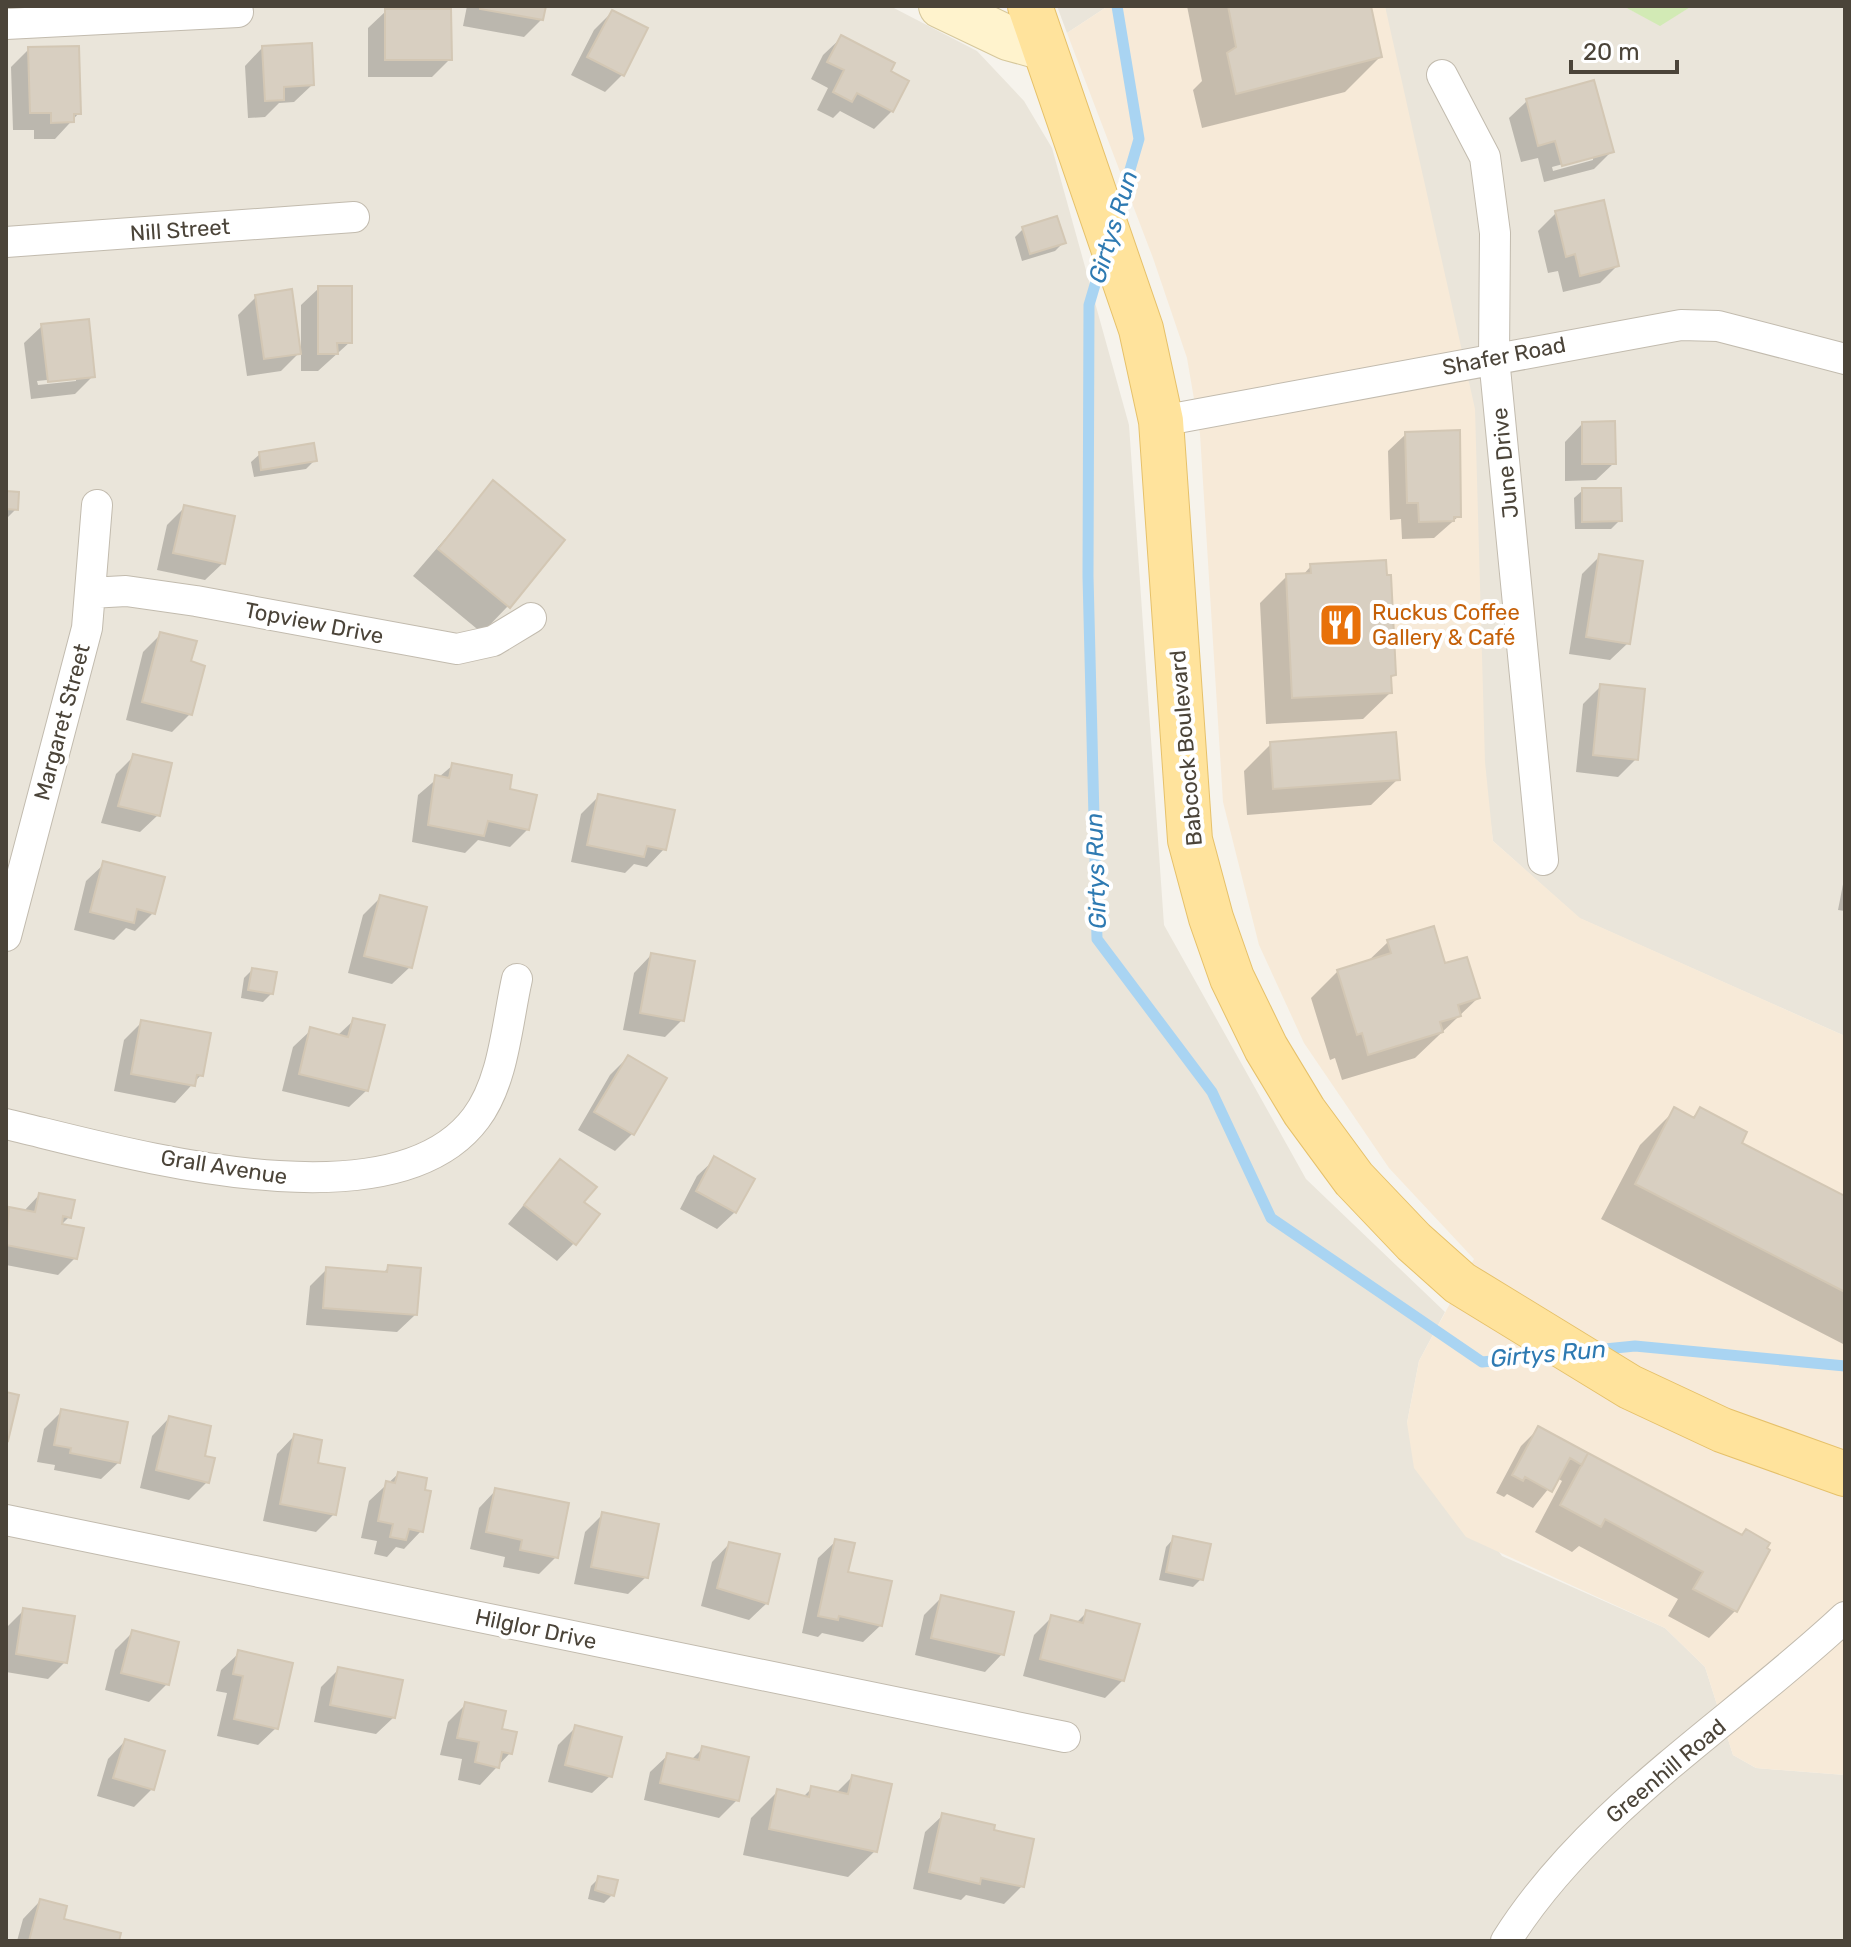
<svg xmlns="http://www.w3.org/2000/svg" width="1851" height="1947" font-family="Rubik,sans-serif">
<rect width="100%" height="100%" fill="#f6f3ec"/>
<!-- residential -->
<path fill="#eae5da" d="M6 6H890L977 51 1024 101 1052 148 1129 425 1164 925 1306 1179 1445 1312 1419 1361 1407 1423 1502 1556 1665 1628 1705 1667 1733 1755 1756 1768 1845 1775V1941H6Z
M1057 6H1108L1067 33Z
M1385 6H1623L1660 25 1692 6H1845V1036L1579 918 1493 841Z"/>
<!-- commercial -->
<path fill="#f7ead8" d="M1108 6H1385L1475 409 1485 762 1493 841 1580 918 1845 1036V1775L1756 1768 1733 1755 1705 1667 1665 1628 1466 1537 1414 1468 1407 1423 1419 1361 1474 1259 1389 1168 1304 1043 1259 945 1223 802 1200 434 1187 358 1153 258 1067 33Z"/>
<!-- green -->
<path fill="#d2eab5" d="M1623 6H1692L1660 26Z"/>
<!-- shadow -->
<path fill="#0003" fill-rule="evenodd" d="M467 6H544L542 19 524 37 463 26Z
M1187 6H1369L1380 57 1345 92 1202 128 1193 90 1202 81Z
M386 11 450 59 432 77H368V28Z
M612 12 622 75 605 92 571 75 594 30Z
M841 38 888 72 892 111 874 129 840 111 833 118 817 110 828 88 811 79 823 55Z
M262 48 312 85 294 102 279 103 265 117 248 118 245 66Z
M29 49 79 113 55 139H34V130H13L11 67Z
M1527 101 1611 152 1594 169 1544 182 1538 158 1521 162 1509 118ZM1593 156V160L1553 171 1552 167Z
M1556 213 1617 266 1600 283 1563 292 1558 271 1548 273 1538 231Z
M1023 229 1064 242 1055 251 1022 261 1015 237Z
M319 288 350 342 318 371H301V305Z
M256 297 300 352 281 371 247 376 238 315Z
M42 326 93 376 75 394 31 399 24 343ZM76 377V381L38 385 37 381Z
M1582 424 1614 463 1596 480 1565 481V442Z
M1406 434 1459 516 1434 538 1402 539 1401 519 1390 520 1388 451Z
M260 454 314 461 306 469 254 477 251 462Z
M493 483 508 606 482 633 413 576Z
M1583 490 1620 520 1611 529H1575L1574 498Z
M6 493 16 509 6 519Z
M185 507 223 563 205 580 157 570 167 525Z
M1600 556 1628 643 1610 660 1569 654 1582 574Z
M1311 566 1394 675 1389 679 1390 693 1363 719 1266 724 1260 603 1287 576H1302Z
M161 634 188 663 190 714 172 732 126 720 143 652Z
M1601 686 1636 759 1618 777 1576 772 1583 704Z
M1271 744 1398 779 1371 805 1247 815 1244 771Z
M134 756 158 815 140 832 101 823 116 774Z
M453 765 507 791 528 829 510 847 478 840 465 853 412 842 418 795Z
M599 796 664 849 647 867 634 864 625 873 571 862 581 814Z
M104 864 153 913 135 931 126 928 114 940 74 930 86 881Z
M1845 874V911L1838 910Z
M381 897 410 967 392 984 348 973 363 915Z
M1388 942 1444 966 1478 998 1415 1058 1342 1080 1335 1058 1330 1060 1311 998 1338 971 1367 962Z
M651 955 682 1020 665 1037 623 1030 634 973Z
M252 970 271 994 263 1002 241 998 244 978Z
M354 1020 367 1090 349 1107 282 1091 293 1047 311 1030 337 1036Z
M142 1022 201 1075 175 1103 114 1091 124 1040Z
M628 1057 632 1134 615 1151 578 1130 610 1075Z
M1675 1110 1691 1119 1700 1110 1739 1143 1845 1198V1345L1601 1219 1640 1145Z
M715 1159 735 1212 717 1229 680 1209 697 1176Z
M560 1161 582 1203 574 1243 557 1261 508 1224Z
M39 1195 69 1217 60 1226 75 1258 58 1275 6 1265V1213L10 1209 23 1212Z
M389 1267 415 1315 397 1332 306 1325 310 1286 327 1269 382 1274Z
M62 1411 119 1462 101 1479 54 1470 55 1465 37 1462 44 1429Z
M169 1418 202 1457 207 1482 189 1500 140 1488 152 1436Z
M1538 1429 1741 1537 1735 1611 1709 1638 1668 1616 1678 1599 1579 1546 1572 1552 1535 1532 1562 1481 1557 1478 1533 1508 1507 1494 1504 1497 1496 1493 1521 1446Z
M294 1436 315 1464 334 1514 316 1532 263 1521 277 1454Z
M398 1474 421 1531 404 1549 396 1547 387 1557 374 1554 377 1541 361 1538 369 1501Z
M496 1490 556 1557 539 1574 503 1567 505 1557 470 1549 479 1508Z
M603 1514 646 1577 628 1594 574 1584 585 1532Z
M1174 1538 1201 1579 1193 1587 1159 1580 1166 1547Z
M836 1541 846 1573 881 1625 863 1642 822 1633 818 1637 802 1633 818 1558Z
M729 1544 767 1603 749 1620 701 1606 712 1562Z
M941 1598 1002 1654 985 1672 915 1655 924 1615Z
M24 1610 65 1662 48 1679 6 1672V1628Z
M1087 1612 1123 1680 1105 1698 1023 1676 1034 1635 1052 1617 1076 1623Z
M133 1632 167 1684 149 1702 105 1690 115 1650Z
M239 1653 276 1728 258 1745 217 1736 227 1693 216 1691 221 1670Z
M338 1670 394 1717 376 1734 314 1722 321 1687Z
M466 1704 500 1731 510 1753 480 1785 458 1780 462 1759 440 1755 448 1722Z
M576 1727 610 1776 592 1793 548 1782 558 1745Z
M125 1741 152 1789 134 1807 97 1796 108 1759Z
M703 1748 737 1800 719 1818 644 1800 650 1772 668 1755 691 1760Z
M852 1777 875 1851 848 1877 743 1855 751 1818 778 1791 803 1797 812 1788 836 1793Z
M943 1815 992 1832 1022 1886 1004 1904 966 1895 961 1900 913 1889 925 1832Z
M599 1878 612 1895 604 1903 588 1899 591 1886Z
M40 1901 61 1920 117 1941H17L23 1919Z"/>
<g fill="none" stroke-linecap="round" stroke-linejoin="round">
<!-- stream -->
<path stroke="#a9d4f2" stroke-width="11" d="M1117 214 1139 139 1117 6
M1102 261 1089 305 1088 576 1097 939 1212 1092 1271 1218 1482 1362 1550 1355
M1595 1350 1635 1346 1845 1366"/>
</g>
<!-- building -->
<path fill="#d8cfc1" stroke="#d3c7b4" stroke-width="2" d="M480 6H546L543 20 480 9Z
M1228 6H1371L1382 57 1236 94 1227 53 1236 47Z
M385 9H451L452 60H385Z
M612 10 648 28 624 76 587 57Z
M841 35 895 63 891 71 909 81 893 112 857 93 852 102 833 92 844 70 827 62Z
M312 43 314 85 284 87V100L265 101 262 46Z
M79 46 81 114H74V122L51 123V113H30L28 47Z
M1594 80 1614 152 1562 166 1555 141 1538 146 1526 99Z
M1604 200 1619 266 1580 276 1575 254 1566 257 1555 211Z
M1057 216 1066 243 1030 254 1022 227Z
M318 286H352V343H337L338 354H318Z
M292 289 301 354 264 359 255 295Z
M89 319 95 377 48 382 41 324Z
M1615 421 1616 464H1582V422Z
M1460 430 1461 517H1454V521L1419 522 1418 503H1407L1405 432Z
M314 443 317 461 261 470 259 452Z
M493 480 565 540 510 608 438 549Z
M1582 488H1621L1622 521 1582 522Z
M6 491 19 492 18 510 6 509Z
M184 505 235 516 225 564 173 553Z
M1599 554 1643 561 1630 644 1586 637Z
M1386 560 1387 575H1391L1396 675 1391 676 1392 693 1292 698 1286 574 1311 573 1310 564Z
M160 632 197 641 191 661 205 666 192 715 142 702Z
M1600 684 1645 689 1638 760 1593 755Z
M1396 732 1400 780 1273 789 1270 742Z
M133 754 172 763 160 816 118 806Z
M452 763 512 775 510 789 537 795 529 830 488 821 484 836 428 825 435 775 449 778Z
M598 794 675 810 666 850 647 846 644 857 587 845Z
M103 861 165 877 155 914 137 909 134 923 90 912Z
M380 895 427 907 412 968 364 956Z
M1434 926 1445 963 1467 957 1480 998 1458 1005 1461 1016 1440 1022 1443 1032 1368 1055 1362 1033 1357 1035 1337 970 1391 953 1387 940Z
M651 953 695 961 684 1021 640 1013Z
M252 968 277 972 273 994 248 990Z
M353 1018 385 1025 368 1091 299 1074 310 1027 348 1037Z
M141 1020 211 1033 203 1076 197 1075 195 1086 131 1074Z
M628 1055 667 1078 634 1135 594 1112Z
M1674 1107 1694 1118 1700 1107 1747 1132 1742 1143 1845 1196V1292L1635 1184Z
M714 1156 755 1179 736 1213 696 1191Z
M560 1159 597 1187 584 1202 600 1214 576 1245 524 1205Z
M39 1193 75 1200 71 1218 63 1216 62 1224 84 1228 77 1259 6 1245 9 1207 35 1212Z
M388 1265 421 1268 417 1315 323 1308 326 1267 387 1272Z
M6 1392 19 1395 8 1441 6 1440Z
M61 1409 128 1422 120 1463 70 1453 71 1448 54 1445Z
M169 1416 211 1426 205 1456 215 1458 209 1483 156 1470Z
M1538 1426 1588 1453 1582 1465 1570 1458 1552 1492 1525 1477 1523 1481 1512 1475Z
M294 1434 322 1440 318 1463 345 1468 336 1515 280 1504Z
M1588 1453 1742 1535 1746 1529 1770 1543 1767 1548 1770 1550 1737 1612 1693 1589 1703 1572 1605 1519 1601 1527 1560 1505Z
M398 1472 427 1478 425 1490 431 1491 423 1532 409 1529 406 1540 390 1537 393 1524 378 1521 386 1481 395 1483Z
M495 1488 569 1503 558 1558 520 1550 522 1540 486 1532Z
M602 1512 659 1524 648 1578 591 1567Z
M1173 1536 1211 1544 1203 1580 1166 1572Z
M835 1539 855 1543 848 1572 892 1581 882 1626 839 1616 838 1620 818 1616Z
M729 1542 780 1554 768 1604 717 1588Z
M941 1595 1014 1612 1004 1655 931 1638Z
M23 1608 75 1616 67 1663 16 1654Z
M1086 1610 1140 1624 1124 1681 1040 1659 1051 1615 1083 1623Z
M132 1630 179 1642 169 1685 121 1673Z
M238 1650 293 1663 278 1729 234 1719 243 1676 233 1674Z
M338 1667 403 1680 395 1718 330 1705Z
M465 1702 506 1711 502 1729 517 1732 512 1754 502 1752 499 1768 475 1762 479 1742 457 1738Z
M575 1725 622 1737 612 1777 565 1765Z
M125 1739 165 1751 154 1790 113 1778Z
M702 1746 749 1757 739 1801 660 1783 667 1753 699 1760Z
M852 1775 892 1784 877 1852 769 1829 777 1789 809 1797 811 1786 848 1794Z
M942 1813 995 1825 994 1830 1034 1839 1024 1887 981 1878 980 1884 929 1872Z
M598 1876 618 1880 614 1896 595 1890Z
M40 1899 67 1906 64 1919 121 1933 119 1941H29Z"/>
<g fill="none" stroke-linecap="round" stroke-linejoin="round">
<!-- street casing -->
<g stroke="#c2bbae" stroke-width="32">
<path id="street" d="M6 24 238 12
M1442 75 1485 157 1495 233 1494 358 1543 860
M6 242 354 217
M1161 421 1681 325 1718 326 1845 359
M90 593 126 591 196 601 457 649 493 641 531 618
M6 936 87 628 97 505
M6 1124C121 1151 391 1232 476 1118 504 1081 507 1023 517 979
M6 1520 1065 1737
M1506 1941C1588 1810 1733 1722 1845 1617"/>
</g>
<!-- secondary casing -->
<g stroke="#d6c79b" stroke-width="46">
<path id="secondary" d="M941 6 1008 38 1044 48"/>
</g>
<!-- primary casing -->
<g stroke="#e6c16a" stroke-width="46">
<path id="primary" d="M1030 6 1141 329 1161 421 1190 840 1211 918 1232 978 1266 1048 1304 1111 1354 1179 1414 1242 1460 1283 1630 1387 1722 1430 1845 1474"/>
</g>
<!-- street -->
<use href="#street" stroke="#fff" stroke-width="30"/>
<!-- secondary -->
<use href="#secondary" stroke="#fff3cd" stroke-width="44"/>
<!-- primary -->
<use href="#primary" stroke="#ffe39c" stroke-width="44"/>
</g>
<!-- icons -->
<defs>
<g id="restaurant-square" transform="scale(2.3)"><rect x="-9" y="-9" width="18" height="18" rx="4" fill="#e8710a" stroke="#fff"/><path d="M-5-6h1v4h1v-4h1v4h1v-4h1v5L-1.5 .5V6h-2V.5L-5-1ZM5-6V6H3V1.5H1.5Q1.5-4 5-6Z" fill="#fff"/></g>
</defs>
<g fill-rule="evenodd">
<use href="#restaurant-square" x="1341" y="625"/>
</g>
<g text-anchor="middle" dominant-baseline="central" stroke-width="8" stroke-linejoin="round" paint-order="stroke">
<!-- street labels -->
<g font-size="22" fill="#4b4439" stroke="#fff">
<text transform="translate(180 230) rotate(-4)">Nill Street</text>
<text transform="translate(1504 356) rotate(-11)">Shafer Road</text>
<text transform="translate(1505 463) rotate(-96)">June Drive</text>
<text transform="translate(314 623) rotate(11)">Topview Drive</text>
<text transform="translate(62 722) rotate(-75)">Margaret Street</text>
<text transform="translate(1186 748) rotate(-95)">Babcock Boulevard</text>
<text transform="translate(224 1167) rotate(9)">Grall Avenue</text>
<text transform="translate(536 1629) rotate(12)">Hilglor Drive</text>
<text transform="translate(1666 1771) rotate(-40)">Greenhill Road</text>
</g>
<!-- food labels -->
<g font-size="22" fill="#c56008" stroke="#fff" text-anchor="start">
<text x="1372" y="612">Ruckus Coffee<tspan x="1372" dy="25">Gallery &amp; Café</tspan></text>
</g>
<!-- water labels -->
<g font-size="24" font-style="italic" fill="#2e7ab2" stroke="#fff">
<text transform="translate(1113 227) rotate(-73)">Girtys Run</text>
<text transform="translate(1096 871) rotate(-92)">Girtys Run</text>
<text transform="translate(1548 1354) rotate(-5)">Girtys Run</text>
</g>
</g>
<!-- border -->
<rect width="1851" height="1947" fill="none" stroke="#4b4439" stroke-width="16"/>
<!-- scale -->
<path d="M1571 60v12h106v-12" fill="none" stroke="#4b4439" stroke-width="4"/>
<text x="1583" y="60" font-size="24" fill="#4b4439" stroke="#ffffff" stroke-width="6" paint-order="stroke">20 m</text>
</svg>
